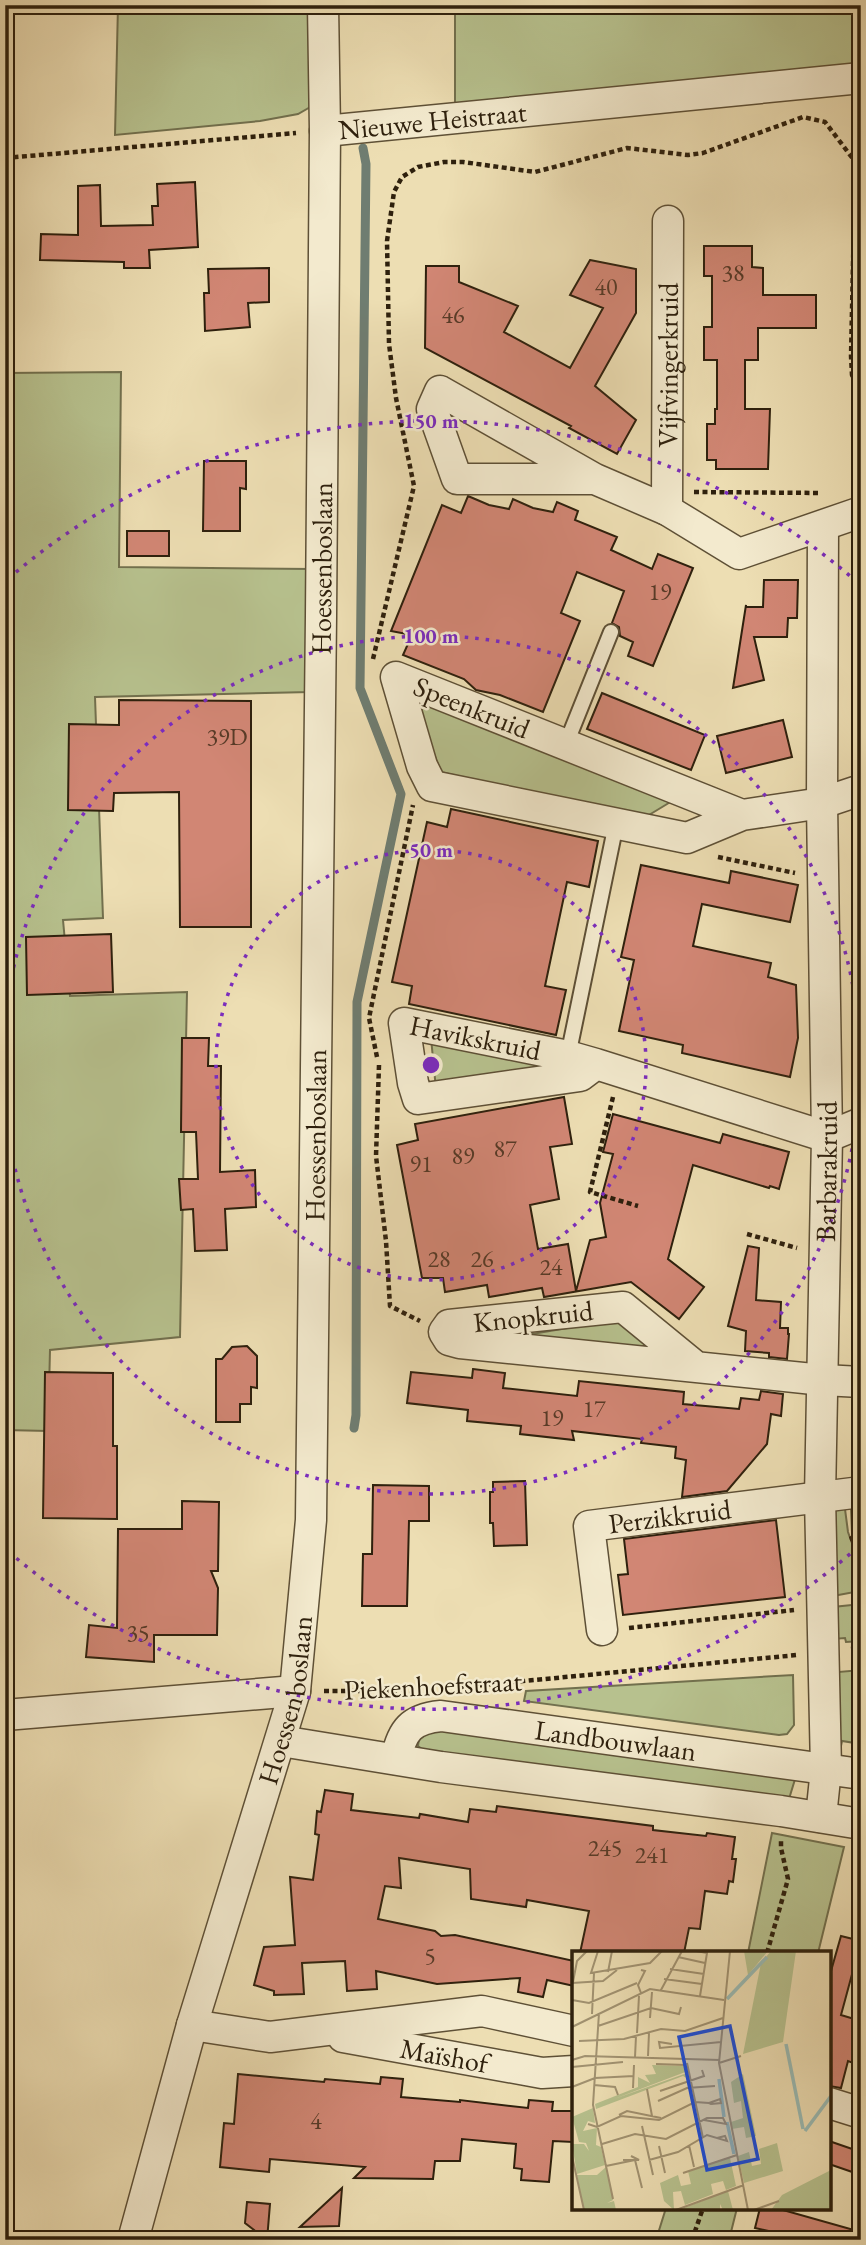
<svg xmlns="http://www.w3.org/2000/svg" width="866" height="2245" font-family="'EB Garamond',serif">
<rect width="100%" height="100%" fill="#eddeb3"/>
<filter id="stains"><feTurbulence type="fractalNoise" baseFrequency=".00286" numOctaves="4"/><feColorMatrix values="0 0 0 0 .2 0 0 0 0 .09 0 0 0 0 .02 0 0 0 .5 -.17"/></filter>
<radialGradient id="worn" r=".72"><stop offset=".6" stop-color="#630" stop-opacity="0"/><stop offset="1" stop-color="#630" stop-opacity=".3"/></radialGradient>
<!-- green -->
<path fill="#b7c18e" stroke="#72704e" stroke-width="2" d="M118 5H311L312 106 298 114 260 121 115 135Z
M455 5H861V69L455 107Z
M121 372 119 567 312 569 310 692 95 697 103 918 63 920 70 996 187 992 180 1337 50 1350 48 1431 5 1430V373Z
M420 694 677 798 639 821 441 772 415 705Z
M431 1038 564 1066 436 1089Z
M621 1319 658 1350 526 1335Z
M834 1505 837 1509H845L848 1532 858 1560 860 1591 833 1596Z
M861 1507V1559L852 1533 851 1508Z
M861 1604V1641L846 1642 845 1638 833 1639V1607Z
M839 1667V1672L861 1670V1744L842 1741 841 1746 832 1745Z
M793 1675 794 1725 787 1734 779 1735 524 1701 526 1691Z
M443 1724 796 1776 789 1799 427 1753 418 1746 420 1731Z
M772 1833 844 1847 818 1953H748Z
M666 2208H737L729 2240H656Z"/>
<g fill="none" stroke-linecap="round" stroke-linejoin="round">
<!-- stream -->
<path stroke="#6f7d71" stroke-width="9" d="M354 1428 356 1415 357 1002 401 794 360 688 366 164 363 148"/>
</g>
<!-- building -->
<path fill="#d18674" stroke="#2e200d" stroke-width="2" d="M195 182 198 247 149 250 150 268H124V262L40 260 41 234 78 235V186L100 185 101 226 153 225 152 206H158L157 184Z
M704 246H752V267L763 268V295H816V328H758V360H745V409H770L768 469H716V460H707V424H715V409H717V360H704V327H712V276H704Z
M590 260 636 269V313L595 386 636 420 617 454 569 428 571 426 425 348 426 266H459V282L518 306 504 332 570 368 603 308 570 295Z
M269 268V302L248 303 250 327 205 331 204 293H209L208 269Z
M204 461H246V489L240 488V531H203Z
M468 496 489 505 509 509 513 499 533 508 553 512 557 502 578 511 575 520 617 537 611 550 652 569 658 554 693 568 653 666 628 656 633 642 620 636 619 627 612 623 624 591 577 572 561 613 580 621 543 712 500 695 476 690 464 679 403 655 412 635 391 631 442 505 461 513Z
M127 531H169V556H127Z
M764 580H798L797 618H788L787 637H754L764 680 733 688 746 605V607H763Z
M602 693 705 735 691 770 587 729Z
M119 700 251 701V927H180L179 792 114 793 113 811 68 810 69 724 119 725Z
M783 720 792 757 726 773 717 736Z
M451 809 598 841 589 887 567 882 545 986 566 990 556 1035 409 1004 412 986 392 982 427 822 447 827Z
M641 865 729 883 731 871 798 885 790 922 702 904 693 946 771 963 768 977 796 985 798 1038 790 1077 682 1053 683 1045 619 1031 634 960 621 957Z
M111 934 113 992 27 995 26 937Z
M182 1038H209L208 1066H221L220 1172 255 1170 256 1207 225 1209 227 1250 195 1251 193 1209 181 1210 179 1179H198L196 1132H181Z
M564 1097 572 1144 550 1147 559 1199 530 1205 538 1249 568 1244 576 1291 590 1240 606 1237 600 1203 613 1154 603 1152 613 1114 720 1143 723 1134 789 1152 779 1189 770 1186 769 1188 693 1165 668 1259 704 1287 679 1319 631 1282 544 1297 542 1288 489 1297 487 1285 445 1292 443 1278H422L397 1145 418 1140 415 1124Z
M748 1246 759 1248 756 1300 781 1302 780 1328H788V1334H789L787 1359 769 1357V1353L745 1351 746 1331 728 1326Z
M247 1346 257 1356V1388L251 1387V1404H240V1422H216V1359H222L232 1347Z
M473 1369 505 1373 503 1388 577 1396 579 1381 684 1392 683 1404 739 1409 741 1398 759 1400 761 1391 783 1394 781 1416 771 1414 767 1444 727 1491 682 1497 686 1460 675 1458 676 1447 641 1443 642 1439 572 1431 574 1440 520 1434 521 1426 467 1421 468 1410 407 1403 411 1372 472 1378Z
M45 1372 113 1373V1446H117V1519L43 1518Z
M525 1481 527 1545 494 1546 493 1523H490V1492H493V1482Z
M373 1485 429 1486V1521H409L407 1606H362L363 1554H372Z
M182 1501 219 1502 218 1571H211L218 1588 217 1635H154V1662L86 1657 89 1625 117 1628 118 1529H182Z
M776 1520 785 1597 623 1615 618 1575 628 1574 624 1539Z
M325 1790 353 1794 351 1810 419 1818 420 1814 468 1822 470 1809 496 1812 497 1806 653 1826V1830L706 1836 707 1833 735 1837 732 1859H736L733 1882 729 1881 727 1894 705 1891 700 1929 689 1928 684 1953H580L589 1911 527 1900 526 1907 471 1899 470 1869 399 1858 401 1888 385 1886 378 1919 435 1931 441 1936 455 1935 574 1961V1986L547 1980 543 1997 518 1992 520 1978 437 1984 376 1971 377 1989 347 1991 345 1961 302 1963 304 1994 274 1995V1991L254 1985 264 1947 295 1945 290 1877 313 1880 319 1835 315 1834 317 1811 321 1812Z
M841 1936 861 1941 841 2015 861 2021V2046L856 2064 848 2061 841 2088 829 2086V1978Z
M238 2074 324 2082 325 2079 380 2084 381 2077 403 2079 401 2097 460 2102V2100L528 2108 529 2100 553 2102 552 2111H573V2142L553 2141 549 2182 521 2180 522 2169 514 2168 516 2144 462 2139 460 2161H435L433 2179 354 2178 365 2167 270 2159 269 2172 220 2167 224 2123 234 2124Z
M829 2141 861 2152V2175L829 2164Z
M342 2188 339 2226 300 2227Z
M247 2202 270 2204 267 2240 245 2223Z
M760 2208H776L861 2232V2240H809L755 2228Z"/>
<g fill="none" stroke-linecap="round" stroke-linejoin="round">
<!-- lane casing -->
<g stroke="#5e5036" stroke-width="18">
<path id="lane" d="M566 744 611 632
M568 1056 616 824"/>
</g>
<!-- street casing -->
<g stroke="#5e5036" stroke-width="33">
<g id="street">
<path id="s1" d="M325 131 861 78"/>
<path d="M595 479H457L432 409 440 391 595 479 667 510 739 554 861 512"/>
<path id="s2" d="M667 510 668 221"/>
<path d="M742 815 396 677 422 766 432 786 687 838 742 815 822 803 861 790"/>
<path id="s3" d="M596 1064 580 1076 418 1099 413 1083 404 1023 568 1056 596 1064 827 1137 861 1123"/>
<path d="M695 1366 623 1307 449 1325 444 1332 449 1340 460 1343 823 1380 861 1382"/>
<path id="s4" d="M602 1630 589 1526 861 1492"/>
<path d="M5 1715 295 1691"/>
<path d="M281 1741 441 1767 781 1811 861 1824"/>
<path id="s5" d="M396 1759C402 1730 411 1719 441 1716L861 1774"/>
<path id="s6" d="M821 1817 826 1769 820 1497 827 1137 822 803 823 526"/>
<path d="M192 2025 270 2037 482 2011 574 2031"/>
<path id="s7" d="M343 2037 542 2073 574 2071"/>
<path d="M829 2103 861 2113"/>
<path id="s8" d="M133 2240 192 2025 295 1691 311 1520 321 616 325 131 323 5"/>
</g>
</g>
<!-- path -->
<path stroke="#2e200d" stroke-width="4.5" stroke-dasharray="5 3.5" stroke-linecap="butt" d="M5 158 296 133
M861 194 854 219 851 356 852 375 861 390
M694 492 821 493
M857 543 855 557 861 710
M373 659 414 486 396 398 389 344 387 241 394 192 402 177 418 167 444 162H463L535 172 627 148 688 155 703 153 803 117 825 122 860 168 861 180
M718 857 795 873
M853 878 861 870
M855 1017 860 1025 861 1091
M377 1057 369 1018 413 805
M379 1065 376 1156 386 1241 390 1306 420 1321
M613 1097 590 1192 638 1206
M747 1234 797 1248
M854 1301 859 1282 861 1262
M851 1536 859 1560 861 1576
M629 1628 794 1610
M851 1649 861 1648
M461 1687 797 1655
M324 1691H413
M767 1953 788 1879 781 1848V1838
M692 2240 703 2208"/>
<!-- lane -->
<use href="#lane" stroke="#f3eace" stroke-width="14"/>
<!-- street -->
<use href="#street" stroke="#f3eace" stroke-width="30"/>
</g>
<!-- distance rings -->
<g fill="none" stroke="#7b2cbf" stroke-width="3.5" stroke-dasharray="3.5 7">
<circle cx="431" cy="1065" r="215"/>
<path d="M6 1009A429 429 0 1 1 6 1121"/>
<path d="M858 1547A644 644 0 0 1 8 1551M8 579A644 644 0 0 1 858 583"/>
</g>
<g text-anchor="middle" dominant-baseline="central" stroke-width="5" stroke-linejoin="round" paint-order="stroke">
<!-- number labels -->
<g font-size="24" fill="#573a27">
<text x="733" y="272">38</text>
<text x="606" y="286">40</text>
<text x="453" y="314">46</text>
<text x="660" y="591">19</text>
<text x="227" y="736">39D</text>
<text x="505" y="1148">87</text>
<text x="463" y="1155">89</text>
<text x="421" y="1163">91</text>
<text x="439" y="1258">28</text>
<text x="482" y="1258">26</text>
<text x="551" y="1266">24</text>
<text x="594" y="1408">17</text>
<text x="552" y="1417">19</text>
<text x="138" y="1632">35</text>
<text x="605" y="1847">245</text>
<text x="652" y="1854">241</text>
<text x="430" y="1955">5</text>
<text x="316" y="2120">4</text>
</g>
<!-- street labels -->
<g font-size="28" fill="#2e200d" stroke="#f3eace">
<text stroke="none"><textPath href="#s1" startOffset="108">Nieuwe Heistraat</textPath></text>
<text stroke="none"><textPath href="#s2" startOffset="145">Vijfvingerkruid</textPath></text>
<text stroke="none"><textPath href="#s8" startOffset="1696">Hoessenboslaan</textPath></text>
<text transform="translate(472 707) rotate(22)">Speenkruid</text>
<text stroke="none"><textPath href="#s3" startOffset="334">Havikskruid</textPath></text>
<text stroke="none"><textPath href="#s8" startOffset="1129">Hoessenboslaan</textPath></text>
<text stroke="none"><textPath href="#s6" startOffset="646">Barbarakruid</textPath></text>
<text transform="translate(533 1316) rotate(-6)">Knopkruid</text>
<text stroke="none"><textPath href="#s4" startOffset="186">Perzikkruid</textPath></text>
<text transform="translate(433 1685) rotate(-3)">Piekenhoefstraat</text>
<text stroke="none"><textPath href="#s8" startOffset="562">Hoessenboslaan</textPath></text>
<text stroke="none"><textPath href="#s5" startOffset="245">Landbouwlaan</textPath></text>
<text stroke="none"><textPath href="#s7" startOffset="103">Maïshof</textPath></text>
</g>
</g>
<!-- overview -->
<g transform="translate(572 1951)">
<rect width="259" height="259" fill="#eddeb3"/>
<path d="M172 0H196L176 24ZM199 0H224L211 91 171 103 189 12ZM80 114 115 115 116 120 42 148 115 122 118 129 111 125 24 158 23 153 66 136V126L78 132 73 124 84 123ZM171 123 184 185 174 187 172 176 160 178 159 171 171 167 169 150 162 152 159 131ZM21 157 23 172 16 170 11 180 25 177 24 194 29 196 33 214 5 223 0 193H12L17 200 14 192 7 191 0 166ZM205 192 211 220 172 232 166 205 177 201 180 215 189 213 187 198ZM158 207 164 235 154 239 151 230 139 233 141 243 113 254 109 240 101 241 102 259 92 250 88 232 106 224 109 235 119 233 116 220ZM34 216 41 249 35 252 42 250 44 259H12L5 224H25ZM259 219V259H199L210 244ZM156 240 161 259H151L148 253V259H107Z" fill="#b7c18e"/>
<path fill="none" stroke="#9abbb4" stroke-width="3.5" d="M155 48 195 6M214 93 231 178M147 128 152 166M155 171 162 203M233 180 259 145"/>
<path fill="none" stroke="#a19271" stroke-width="2" d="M26 0 19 22 78 12 90 0M124 0 135 2 128 45M158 0 147 112 176 259M106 6 133 12M98 18 132 23M69 19 73 20 66 34 69 42M36 21 40 0M92 28 130 33M1 31 5 10 15 0M0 32 31 30 45 19M89 39 110 0M0 49 17 52 65 32M27 62 21 154 41 248M20 63 22 22M78 67 80 41M26 75 79 57 107 63 109 56M0 76 78 38 152 49M65 82 67 45M7 90 52 88 89 78 113 80 151 67M100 93 87 91 88 97 149 91M76 105 77 82M63 106 64 85M0 109 13 105 148 109M115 112 131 187M147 112 169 105M84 113 114 114M0 116 51 111M22 134 43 136 46 144M0 136 23 127 62 125M61 137 62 114M75 138 80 165M88 140 132 125 130 119M86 150 115 137 143 135M47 164 55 160 89 167M16 173 25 176 49 165 87 169 123 151 137 152 139 153 149 152 148 148 137 152M70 175 81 224M30 193 63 183 94 188 135 167H151L154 173 132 169M117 194 122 216M87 195 93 222M0 205 12 259M51 209H67L59 205M77 209 106 201 135 184 155 190 153 185 145 187M34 215 63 209 70 237M111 222 165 204M104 259 172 234M182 259 207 250"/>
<path fill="#1d4ed8" fill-opacity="0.15" stroke="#1d4ed8" stroke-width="3.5" d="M158 75 186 208 135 219 107 86Z"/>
<rect width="259" height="259" fill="none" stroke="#2e200d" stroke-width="3.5"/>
</g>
<circle cx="431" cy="1065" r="10" fill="#7b2cbf" stroke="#f3eace" stroke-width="3.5"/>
<g font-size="21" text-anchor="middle" font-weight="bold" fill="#7b2cbf" stroke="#f3eace" stroke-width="5" stroke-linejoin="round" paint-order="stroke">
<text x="431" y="428">150 m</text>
<text x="431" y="643">100 m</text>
<text x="431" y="857">50 m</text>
</g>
<!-- margin -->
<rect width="866" height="2245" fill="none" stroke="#eddeb3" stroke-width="28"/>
<rect x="7" y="7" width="852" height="2231" fill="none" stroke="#2e200d" stroke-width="3.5"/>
<rect x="14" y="14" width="838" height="2217" fill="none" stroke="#2e200d" stroke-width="2"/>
<rect width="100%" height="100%" filter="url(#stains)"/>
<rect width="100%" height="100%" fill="url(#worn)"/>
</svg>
